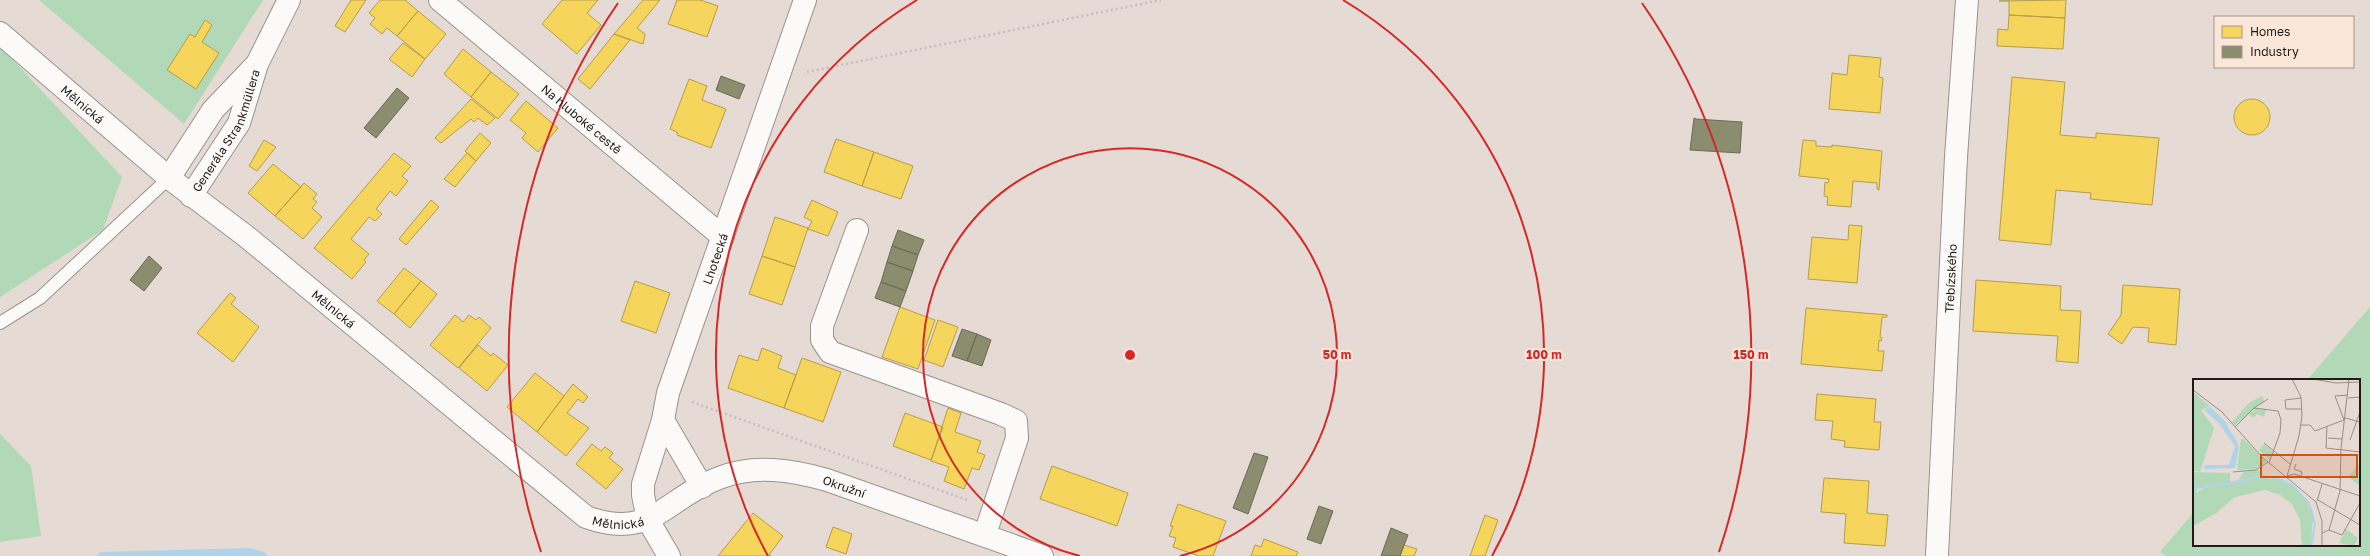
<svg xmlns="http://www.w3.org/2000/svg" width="2370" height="556" font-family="'Golos Text',sans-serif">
<rect width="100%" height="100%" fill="#e6dbd4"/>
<!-- green -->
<path fill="#b2d9b7" d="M39 0H263L184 124Z
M0 46 122 177 103 230 0 297Z
M2370 307V556H2166L2160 552 2194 512V545H2359V380H2307Z
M0 434 31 466 41 536 0 542Z"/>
<!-- homes -->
<path fill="#f6d55c" stroke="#b69d47" d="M351 0H366L345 32 335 26Z
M380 0H405L418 11 397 36 387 28 382 34 370 24 375 18 369 13Z
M562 0H598L587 13 601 25 577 54 542 24Z
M643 0H660L637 28 645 34 643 44 614 34Z
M677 0H700L718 6 707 37 668 24Z
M2066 0 2065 18 2009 15V1H1999Z
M418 11 446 34 425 59 397 36Z
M2009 15 2065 18 2063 49 1997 46 1998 29 2008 30Z
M205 20 212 25 202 42 219 53 196 89 167 70 190 34 195 37Z
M614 34 630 40 590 89 578 79Z
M403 43 425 59 412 77 389 59Z
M463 49 491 72 471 97 444 74Z
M1849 55 1881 58 1879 77 1883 78 1880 113 1829 109 1832 73 1847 75Z
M491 72 519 94 498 119 471 97Z
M2012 77 2065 82 2060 135 2096 138V133L2159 138 2152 205 2090 199 2091 193 2056 190 2051 245 1999 240Z
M689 79 707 86 702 100 726 109 711 148 677 135V132L670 129Z
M2234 117a18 18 0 1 1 36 0a18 18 0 1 1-36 0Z
M471 99 495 118 487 125 478 118 474 122 471 119 441 143 435 138Z
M526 101 558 128 538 152 522 138 526 133 510 120Z
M480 133 491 143 476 161 465 151Z
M836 139 874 152 862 186 824 172Z
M264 140 276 147 257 171 249 166Z
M1803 140 1816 141V146L1832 147V145L1882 151 1879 190 1877 189V183L1853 181 1851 207 1827 205 1828 197 1824 196 1825 182 1828 183 1829 179 1799 176Z
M874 152 913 166 901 199 862 186Z
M394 153 411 166 402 176 408 181 396 196 390 191 376 209 382 214 375 221 369 217 351 239 369 254 364 260 366 262 352 279 314 248Z
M467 153 476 161 455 187 444 179Z
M273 164 301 187 275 216 248 193Z
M304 183 317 194 313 199 317 202 312 208 322 217 303 239 275 216Z
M431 200 439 207 406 245 399 239Z
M812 200 838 212 828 236 808 229 812 221 804 217Z
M775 217 808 228 795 267 762 256Z
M1849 225 1862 226 1857 283 1808 279 1812 237 1848 240Z
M762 256 795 267 782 305 749 294Z
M404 268 421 281 394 314 377 301Z
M1976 280 2061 286 2060 310 2081 311 2078 363 2056 361 2058 336 1973 331Z
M421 281 437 294 410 328 394 314Z
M635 281 670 293 656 333 621 321Z
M2123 285 2180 289 2176 345 2148 342 2149 328 2133 327 2122 344 2108 334 2121 315Z
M230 293 236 298 231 304 259 327 233 362 197 333Z
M900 307 935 320 918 369 882 357Z
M1806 308 1887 315V317H1882L1880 337 1882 338 1881 341 1879 340 1878 351H1884L1882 371 1801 364Z
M455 315 463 322 469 315 476 320 479 317 491 328 458 368 430 345Z
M938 320 958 327 943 367 924 360Z
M478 345 491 356 493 353 508 365 487 391 459 368Z
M762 348 782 356 778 368 796 375 784 408 728 388 739 355 758 361Z
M802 358 841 372 823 422 784 408Z
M535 373 564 396 537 432 507 407Z
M573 384 588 397 583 403 578 399 567 413 589 428 566 456 537 432Z
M1817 394 1876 399 1874 422H1881L1879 450 1844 447 1845 441 1831 439 1833 421 1815 420Z
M948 408 961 413 955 432 981 441 977 452 985 455 979 470 972 468 964 489 944 481 949 467 931 461Z
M905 413 943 427 931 460 893 446Z
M592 444 601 451 605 447 613 453 609 458 623 469 606 489 576 464Z
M1052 466 1128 493 1117 526 1040 499Z
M1824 478 1869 481 1867 513 1888 515 1885 546 1844 543 1846 514 1821 512Z
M1178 504 1226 521 1213 556H1199L1173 547 1176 538 1169 536 1173 526H1170Z
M753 513 783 536 769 555 771 556H718Z
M1485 515 1498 520 1485 556H1470Z
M833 527 852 534 846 554 826 547Z
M1264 539 1298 552 1296 556H1251L1255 545 1261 547Z
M1404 545 1417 549 1414 556H1400Z"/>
<!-- industry -->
<path fill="#8c8c6e" stroke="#6c6a54" d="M721 76 745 85 739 99 716 90Z
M397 88 409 98 376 138 364 128Z
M1694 118 1696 119 1742 122 1740 153 1690 150Z
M898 230 924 240 918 255 892 246Z
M892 246 918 255 913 271 887 262Z
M149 256 162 268 144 291 130 280Z
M887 262 913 271 906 291 881 282Z
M881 282 906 291 900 307 875 298Z
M962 329 977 334 967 361 952 356Z
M977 334 991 340 982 366 967 361Z
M1254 453 1268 457 1248 514 1233 508Z
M1319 506 1333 511 1321 544 1307 539Z
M1391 528 1408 535 1400 556H1381Z"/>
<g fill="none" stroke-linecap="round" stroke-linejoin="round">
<!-- stream -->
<path stroke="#aed3ea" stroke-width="8" d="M102 556 249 552 263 556"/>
<!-- service casing -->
<g stroke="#9a928c" stroke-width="14">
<path id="service" d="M0 323 40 298 169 178"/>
</g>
<!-- minor casing -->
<g stroke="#9a928c" stroke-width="24">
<g id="minor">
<path id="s1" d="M440 0 723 237"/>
<path id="s2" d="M0 33 169 178 247 237 586 517C652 541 665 498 719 478 755 464 792 470 827 480L1042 556"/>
<path d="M169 178 213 110 254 67"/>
<path id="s3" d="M191 196 239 123 257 64 289 0"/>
<path d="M857 230 822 326V340L830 352 1001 414 1016 421 1017 438 985 534"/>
<path d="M663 420 702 487"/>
<path id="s4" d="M669 556 648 520 643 495V484L663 420 668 393 805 0"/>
<path id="s5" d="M1937 556 1956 157 1967 0"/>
</g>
</g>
<!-- path -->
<path stroke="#c3bebd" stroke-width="2.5" stroke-dasharray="2 3" stroke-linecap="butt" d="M807 72 1161 0
M692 402 970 501"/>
<!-- service -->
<use href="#service" stroke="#fbfaf9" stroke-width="12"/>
<!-- minor -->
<use href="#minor" stroke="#fbfaf9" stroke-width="22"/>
</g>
<!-- distance rings -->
<g fill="none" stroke="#d62828" stroke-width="2">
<path d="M1080 556A207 207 0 1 1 1180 556"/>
<path d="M768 556A414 414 0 0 1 917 0M1343 0A414 414 0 0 1 1492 556"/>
<path d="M541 552A621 621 0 0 1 618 3M1642 3A621 621 0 0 1 1719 552"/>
</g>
<g text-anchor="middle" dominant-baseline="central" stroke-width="4" stroke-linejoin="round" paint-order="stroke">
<!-- street labels -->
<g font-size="12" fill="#211a16" stroke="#fbe7da">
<text stroke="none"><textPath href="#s2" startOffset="109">Mělnická</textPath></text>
<text stroke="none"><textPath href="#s1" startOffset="185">Na hluboké cestě</textPath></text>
<text stroke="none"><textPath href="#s3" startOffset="75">Generála Strankmüllera</textPath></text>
<text stroke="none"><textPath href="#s4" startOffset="315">Lhotecká</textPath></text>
<text stroke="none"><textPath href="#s5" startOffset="278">Třebízského</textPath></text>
<text stroke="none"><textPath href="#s2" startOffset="433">Mělnická</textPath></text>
<text stroke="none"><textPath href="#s2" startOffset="1034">Okružní</textPath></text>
<text stroke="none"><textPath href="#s2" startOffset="793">Mělnická</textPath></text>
</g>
</g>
<!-- overview -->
<g transform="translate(2193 379)">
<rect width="167" height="167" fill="#e6dbd4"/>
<path d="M0 13 17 27 8 31 21 49 7 93 0 91ZM69 17 71 22 42 46 39 43 56 24ZM63 30 73 31 71 38 64 35 60 39 56 35ZM48 60H51L73 83 63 90 44 91ZM71 65 80 73 76 81 66 71ZM166 85 167 86V107L155 98ZM66 91 70 97 45 101 51 93ZM0 93 37 94V103L5 108 3 114 11 109 65 99 84 100 100 107 112 119 120 138 118 167H109L107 141 99 125 87 116 72 111 42 118 22 135 0 147ZM153 150 165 159 161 167 146 164Z" fill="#b2d9b7"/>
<path d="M17 28 31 41 44 63 46 68 42 89 11 90 12 86H36L42 67 25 43 11 31Z" fill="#aed3ea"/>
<path fill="none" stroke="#aed3ea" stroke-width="2" d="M0 113 4 109 65 99 78 98 92 102 100 107 116 124 122 145 118 167"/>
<path fill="none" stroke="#978e88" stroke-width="1" d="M120 0 143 4 167 3M0 11 29 33 69 78 123 123 129 142V167M108 19 92 21 93 30H109M155 19 167 18M61 29 75 20M152 39 167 43M108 46H117L122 52 151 41 142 17 155 16M134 47 133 69 167 73M42 48 61 29 85 32 88 41 87 54 76 84M135 59 149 60M157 61 167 33M71 64 97 85M103 85 101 90 109 93 108 97M40 93 63 91 75 83M94 97 106 57 109 37 108 18 99 0M94 97 101 95 167 117M125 121 167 146M124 122 129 105M136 151 149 156 167 124M129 154 136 151 147 112 148 70 156 0"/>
<path fill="#d4530d" fill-opacity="0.15" stroke="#d4530d" stroke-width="2" d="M68 76H164V98H68Z"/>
<rect width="167" height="167" fill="none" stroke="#211a16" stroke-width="2"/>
</g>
<circle cx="1130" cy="355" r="6" fill="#d62828" stroke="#fbe7da" stroke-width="2"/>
<g font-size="12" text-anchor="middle" font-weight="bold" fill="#d62828" stroke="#fbe7da" stroke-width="4" stroke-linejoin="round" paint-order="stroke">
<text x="1337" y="359">50 m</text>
<text x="1544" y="359">100 m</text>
<text x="1751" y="359">150 m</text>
</g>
<!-- legend -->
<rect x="2214" y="16" width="140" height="52" fill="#fbe7da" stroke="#a4958c"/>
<rect x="2222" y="26" width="20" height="12" fill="#f6d55c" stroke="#a4958c"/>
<text x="2250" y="36" font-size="12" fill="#211a16">Homes</text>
<rect x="2222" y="46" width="20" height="12" fill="#8c8c6e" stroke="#a4958c"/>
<text x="2250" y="56" font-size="12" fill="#211a16">Industry</text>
</svg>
